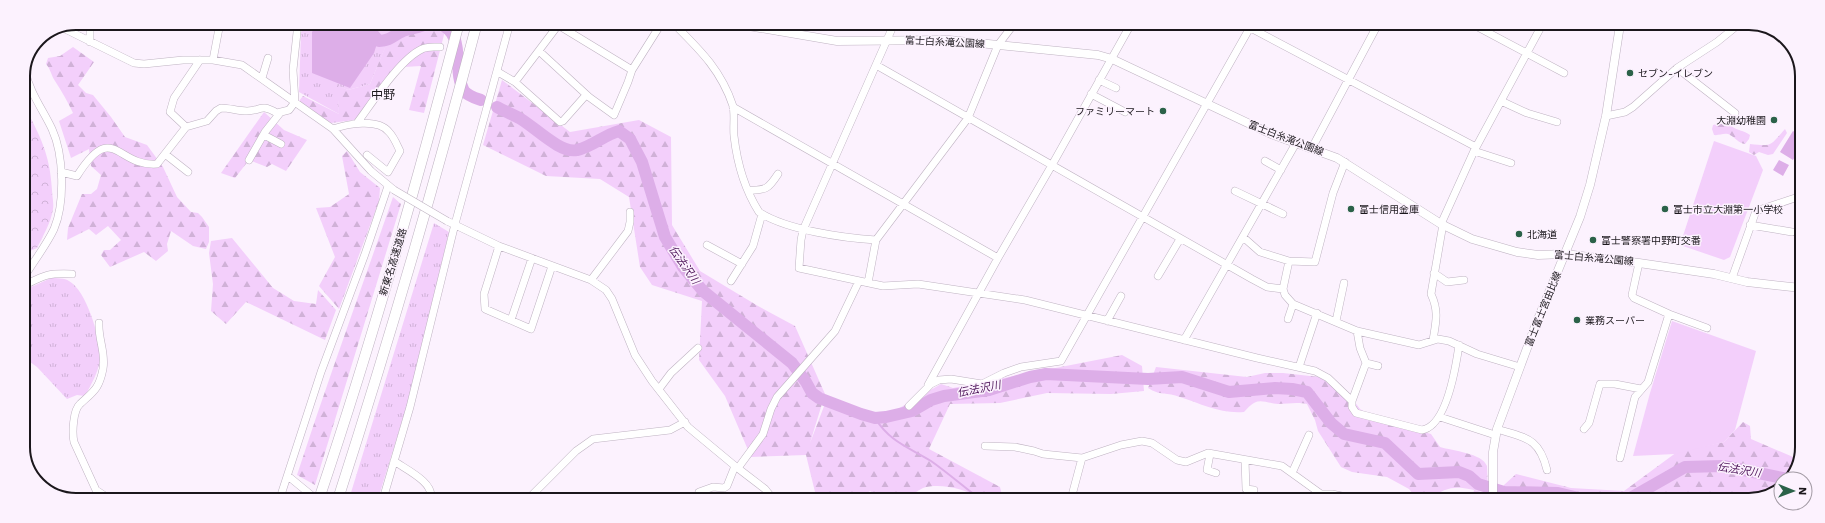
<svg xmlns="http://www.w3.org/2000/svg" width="1825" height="523" font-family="'Work Sans','Noto Sans JP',sans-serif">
<defs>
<pattern id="grass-tufts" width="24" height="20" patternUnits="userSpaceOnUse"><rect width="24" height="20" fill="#f3cffb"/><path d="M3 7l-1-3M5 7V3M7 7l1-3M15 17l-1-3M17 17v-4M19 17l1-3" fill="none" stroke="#d0b1d7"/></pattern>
<pattern id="forest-firs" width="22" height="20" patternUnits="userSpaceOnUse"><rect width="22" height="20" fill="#f3cffb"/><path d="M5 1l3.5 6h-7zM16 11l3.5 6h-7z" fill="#d0b1d7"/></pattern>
<pattern id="cemetery-stones" width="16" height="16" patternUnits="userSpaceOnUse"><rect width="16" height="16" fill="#f3cffb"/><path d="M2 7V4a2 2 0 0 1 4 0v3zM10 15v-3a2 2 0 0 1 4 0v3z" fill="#d0b1d7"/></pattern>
<pattern id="park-crowns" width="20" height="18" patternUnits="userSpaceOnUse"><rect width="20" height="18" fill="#f3cffb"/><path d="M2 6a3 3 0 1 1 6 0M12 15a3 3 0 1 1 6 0" fill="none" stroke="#d0b1d7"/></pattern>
</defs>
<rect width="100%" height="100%" fill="#fcf2fe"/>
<!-- grass -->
<path fill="url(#grass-tufts)" d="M311 23 395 24 370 84 348 90 338 86 339 114 299 92 301 32Z
M434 223 449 232 414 382 378 499H349Z
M51 278C56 278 65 278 69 281 87 291 101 340 100 359 99 371 91 385 85 396L77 395 67 399 37 367 23 357V297L29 288Z"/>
<!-- forest -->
<path fill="url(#forest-firs)" d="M395 23H447L424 113 409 110 421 66 404 67 354 120 331 123 299 101 303 96 339 114 337 85 348 90 370 84Z
M73 47 94 62 78 85 86 93 93 95 111 117 125 137 147 145 163 167 177 197 191 212 198 213 202 217 209 227V242L206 249 193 246 171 231 167 244 168 251 156 261 144 252 110 267 101 255 104 250H110L121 240 108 226 96 235 89 229 67 240 68 228 82 194H91L97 189 101 175 91 166 89 149 71 158 59 121 73 113C68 102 62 92 55 81 51 75 51 70 46 64L48 58 60 56Z
M502 80 570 132 639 120 671 137 672 225 700 271 758 306 795 326 825 394 810 443 826 401 877 421 941 384 953 388 1122 355 1142 366 1144 391 1111 394 1047 393 1000 403 950 404 929 449 1000 487 1003 499H978C967 488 938 483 923 488 917 491 911 496 904 498 892 503 880 497 870 491L859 499H819L815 492 806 455 751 457 725 396 699 360 702 301 652 285 640 267 629 197 600 179 546 176 483 145Z
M264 112 284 130 307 140 286 171 272 164 267 167 249 160 235 178 221 173Z
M1720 123 1725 126 1730 125C1737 131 1744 130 1750 135L1749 139 1745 144C1738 143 1736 138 1730 135 1725 132 1719 136 1714 135L1712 129 1713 125Z
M1785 129 1787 133 1773 154 1768 155 1759 152 1754 155 1749 152 1750 144C1772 146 1769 147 1785 129Z
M347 151 360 172 380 188 379 201 339 309 319 286 335 257 316 208 330 207 349 194 342 156Z
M393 197 401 204 315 485 297 475C327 382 361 290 393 197Z
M232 238 273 288 294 301 316 304 318 290 336 310 325 340 246 302 226 324 211 311 213 284 209 253 211 241Z
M1156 367 1247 377 1265 373H1283L1328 378 1348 393 1360 409 1375 418 1431 434 1440 447C1453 451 1482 453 1487 466L1488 493C1462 488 1451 482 1429 500L1417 499 1409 489 1387 477 1352 472 1341 467 1318 431 1315 420 1307 404C1296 402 1288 404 1278 404 1260 402 1258 396 1244 412 1220 414 1202 404 1180 397 1167 392 1160 396 1148 388Z
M1743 422 1750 426 1751 439 1800 460 1788 479H1781V489L1749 500 1717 493 1694 500H1511L1502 497 1504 485 1516 474 1571 488 1624 491 1677 452 1724 442Z"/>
<!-- cemetery -->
<path fill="url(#cemetery-stones)" d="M1474 490 1490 494 1489 500H1472Z"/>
<!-- park -->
<path fill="url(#park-crowns)" d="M23 104C40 135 50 154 52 190 52 196 54 203 53 209 51 222 43 236 37 248L30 251 23 261Z"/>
<!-- pitch -->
<path fill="#f3cffb" d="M1714 141 1756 156 1763 170 1730 257 1724 260 1680 245Z
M1672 321 1756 351 1735 430 1724 442 1675 454 1633 456 1650 393Z"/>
<!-- water -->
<path fill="#ddaee8" d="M319 23H372L380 34 374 53 350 88 312 73V32Z
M1793 131 1802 136V145L1793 160 1780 152Z
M1779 160 1789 165 1783 176 1773 170Z"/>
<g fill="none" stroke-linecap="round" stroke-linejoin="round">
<!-- stream -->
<path stroke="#ddaee8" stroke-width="2" d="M875 418C890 442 908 447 931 461 948 473 964 487 980 499"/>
<!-- river -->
<path stroke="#ddaee8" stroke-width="12" d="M438 23C468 34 451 69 464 91 468 96 475 98 481 100
M368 29 379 41C392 40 392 36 403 31 411 28 419 28 428 23
M497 107C504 111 512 114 519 118 534 126 560 154 577 150 592 147 604 135 619 131L630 139 642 162 665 237 683 267 703 291 792 363 806 382 812 393 819 398 861 414 875 418 886 417 912 411 931 400 944 396 989 390 1030 377 1046 374 1148 379 1182 377 1229 392 1275 388 1292 389 1307 392 1331 423 1344 434 1385 443 1418 474 1459 472 1469 476 1478 484 1504 492 1558 493 1587 500
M1627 500 1685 467 1723 466 1788 479"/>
<!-- minor casing -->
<g stroke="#bfb3c2" stroke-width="8">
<path id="minor" d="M674 24C700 50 721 70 733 106 735 115 733 127 734 136 737 162 745 190 759 212 786 230 844 238 876 240
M894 24 803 230 801 240 799 268 883 286 918 284 1025 300 1257 358 1315 371 1328 378 1352 401
M1243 24 1476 147
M1472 24 1564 73
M63 28 134 63 144 64 183 60H213L242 65 333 129 371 171 394 190
M778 31 782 24
M90 42V23
M539 51 589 97 614 115 628 82 632 70 558 25
M213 60 220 23
M876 65 1252 279 1267 287 1283 289 1285 295 1293 304 1357 331 1419 345 1438 339 1449 341 1477 354 1520 367
M1677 68 1735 113
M632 70 661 24
M498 72 515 82 560 122 563 121 586 95
M262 78 268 58
M1099 80 1116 88
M515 82 559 24
M1091 94 1125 112
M1501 101 1527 113 1557 122
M733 107 998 258
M1606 116 1625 112 1633 107 1677 68 1717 42 1738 25
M357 123C372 103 400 59 422 49 427 46 434 47 440 47
M186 127 170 112 174 98 200 60
M333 129C347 124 378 118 389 132 394 137 397 145 400 151L388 172 367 155
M264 135 281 144
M1312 148 1378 24
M1474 151 1511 163
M165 154 188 172
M249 160 265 132 280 113
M1265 161 1281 170
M61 172 77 176C113 119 116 167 157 164L186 127 207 121 216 111 221 108C230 108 238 111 247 111 262 111 259 103 277 113L289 110 295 102 293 70 298 23
M748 190C766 191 769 188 778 174
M1235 191 1283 214
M447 221 499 246 591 280 606 290 612 299 635 355 652 381 688 427 735 466 765 489 773 499
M1441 224 1474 151 1542 25
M1750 225 1792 232
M1243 237 1260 252 1289 261 1315 262 1333 193 1345 162
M707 245 742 264
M499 246 484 294 485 309 531 329 552 266
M1639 263 1632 295 1634 298 1669 314
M1434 273 1447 282 1464 280
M1158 276 1180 239
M1732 278 1756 211 1801 196
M23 279C33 262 46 246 54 229 65 203 64 155 52 129 43 110 30 93 25 71
M591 280 628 231 630 222V212
M731 281 753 246 762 214
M868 283 876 240 968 118 998 45 1014 24
M23 286C45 275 47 273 72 274
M1283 289 1289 261
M1288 319 1293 304
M511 320 532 258
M1107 321 1121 296
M1336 321 1344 283
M99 323C98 339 106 353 103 369 99 389 94 391 80 404 73 410 72 433 74 442L96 490 108 498
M1357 331 1360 348 1366 363 1352 401V407L1356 413 1422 430C1447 426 1456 366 1459 345
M1184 340 1296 143
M1433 340C1436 322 1439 311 1431 294L1443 224
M1366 363 1378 366
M1299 367 1317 313
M928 385 998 258 1052 165 1131 24
M659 389 671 373 698 348
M909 406 931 384 939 380 951 379 982 384 1004 373 1021 367 1061 361 1252 24
M1440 417 1495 435
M1497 429C1525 438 1539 437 1547 470
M1584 429 1589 423 1600 384H1615L1641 389
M985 446 1015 447 1034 451 1043 454 1082 458
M1210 454 1207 470 1216 473
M1620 458 1635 397 1648 382 1669 314 1707 328
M1245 460 1246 489 1254 490
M394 461C405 469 436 483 430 499
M738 468 763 434 771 409 777 397 835 331 859 281
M1292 473 1309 435
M288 476 316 499
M699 492 713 487 724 488 727 486 735 466
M280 498 321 372 365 254 388 186
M383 499 410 407 455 224 510 23
M528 499 576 451 593 439 670 430 685 422
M1071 499 1082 458 1121 445 1142 441 1152 443 1177 460 1186 462 1208 453 1282 466 1321 494H1332L1361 500"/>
</g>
<!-- major casing -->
<g stroke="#bfb3c2" stroke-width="9">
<path id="major" d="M737 24 837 41 949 40 1098 55 1112 59 1271 134 1337 158 1441 224 1472 239 1517 252 1538 255 1565 254 1639 263 1714 274 1747 282 1801 288
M1493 500V452L1497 429 1536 324 1580 217 1590 185 1606 116 1620 25"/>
</g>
<!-- highway casing -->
<g stroke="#bfb3c2" stroke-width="11">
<path id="highway" d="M319 499C372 342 417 183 459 23
M338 499C389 341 435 183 477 23"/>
</g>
<!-- minor -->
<use href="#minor" stroke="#fff" stroke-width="7"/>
<!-- major -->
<use href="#major" stroke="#fff" stroke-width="8"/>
<!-- highway -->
<use href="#highway" stroke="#fff" stroke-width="10"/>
<!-- minor-bridge casing -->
<g stroke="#bfb3c2" stroke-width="8" stroke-linecap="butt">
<path id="minor-bridge" d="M394 190 447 221"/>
</g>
<!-- minor-bridge -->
<use href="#minor-bridge" stroke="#fff" stroke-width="7"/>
</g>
<!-- markers -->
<g fill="#2b6249" stroke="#fcf2fe" stroke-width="1.5">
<circle cx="1630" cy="73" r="4"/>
<circle cx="1163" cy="111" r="4"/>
<circle cx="1774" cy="120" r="4"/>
<circle cx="1351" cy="209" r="4"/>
<circle cx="1665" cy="209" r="4"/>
<circle cx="1519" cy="234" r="4"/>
<circle cx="1593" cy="240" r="4"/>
<circle cx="1577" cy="320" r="4"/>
</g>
<g text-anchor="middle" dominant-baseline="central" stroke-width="3" stroke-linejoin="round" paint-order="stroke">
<!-- street labels -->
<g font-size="10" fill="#1b171c" stroke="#fcf2fe">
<text transform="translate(945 42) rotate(3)">富士白糸滝公園線</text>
<text transform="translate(1286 138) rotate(21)">富士白糸滝公園線</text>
<text transform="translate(1594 258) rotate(5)">富士白糸滝公園線</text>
<text transform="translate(393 262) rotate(-73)">新東名高速道路</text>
<text transform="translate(1543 309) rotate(-68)">富士富士宮由比線</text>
</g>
<!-- poi labels -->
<g font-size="10" fill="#1b171c" stroke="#fcf2fe" text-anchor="start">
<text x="1638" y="73">セブン-イレブン</text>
<text x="1155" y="111" text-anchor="end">ファミリーマート</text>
<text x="1766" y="120" text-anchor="end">大淵幼稚園</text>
<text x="1359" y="209">富士信用金庫</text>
<text x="1673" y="209">富士市立大淵第一小学校</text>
<text x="1527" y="234">北海道</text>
<text x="1601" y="240">富士警察署中野町交番</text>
<text x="1585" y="320">業務スーパー</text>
</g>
<!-- water labels -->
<g font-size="11" font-style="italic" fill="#50185c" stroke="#fcf2fe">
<text transform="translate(684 265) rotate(55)">伝法沢川</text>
<text transform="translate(979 389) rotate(-11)">伝法沢川</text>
<text transform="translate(1739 470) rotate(9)">伝法沢川</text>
</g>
<!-- quarter labels -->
<g font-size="12" fill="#1b171c" stroke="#fcf2fe">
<text x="383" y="95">中野</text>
</g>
</g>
<!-- crop -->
<path d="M0 0H1825V523H0ZM76 30H1749A46 46 0 0 1 1795 76V447A46 46 0 0 1 1749 493H76A46 46 0 0 1 30 447V76A46 46 0 0 1 76 30Z" fill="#fcf2fe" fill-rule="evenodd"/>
<path fill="none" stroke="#1b171c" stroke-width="2" d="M76 30H1749A46 46 0 0 1 1795 76V447A46 46 0 0 1 1749 493H76A46 46 0 0 1 30 447V76A46 46 0 0 1 76 30Z"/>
<!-- north arrow -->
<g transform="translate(1793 491) rotate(91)"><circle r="19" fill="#fcf2fe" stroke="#a29aa4"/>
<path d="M0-3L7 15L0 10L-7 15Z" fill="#2b6249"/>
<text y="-6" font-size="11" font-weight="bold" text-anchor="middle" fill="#1b171c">N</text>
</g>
</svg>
